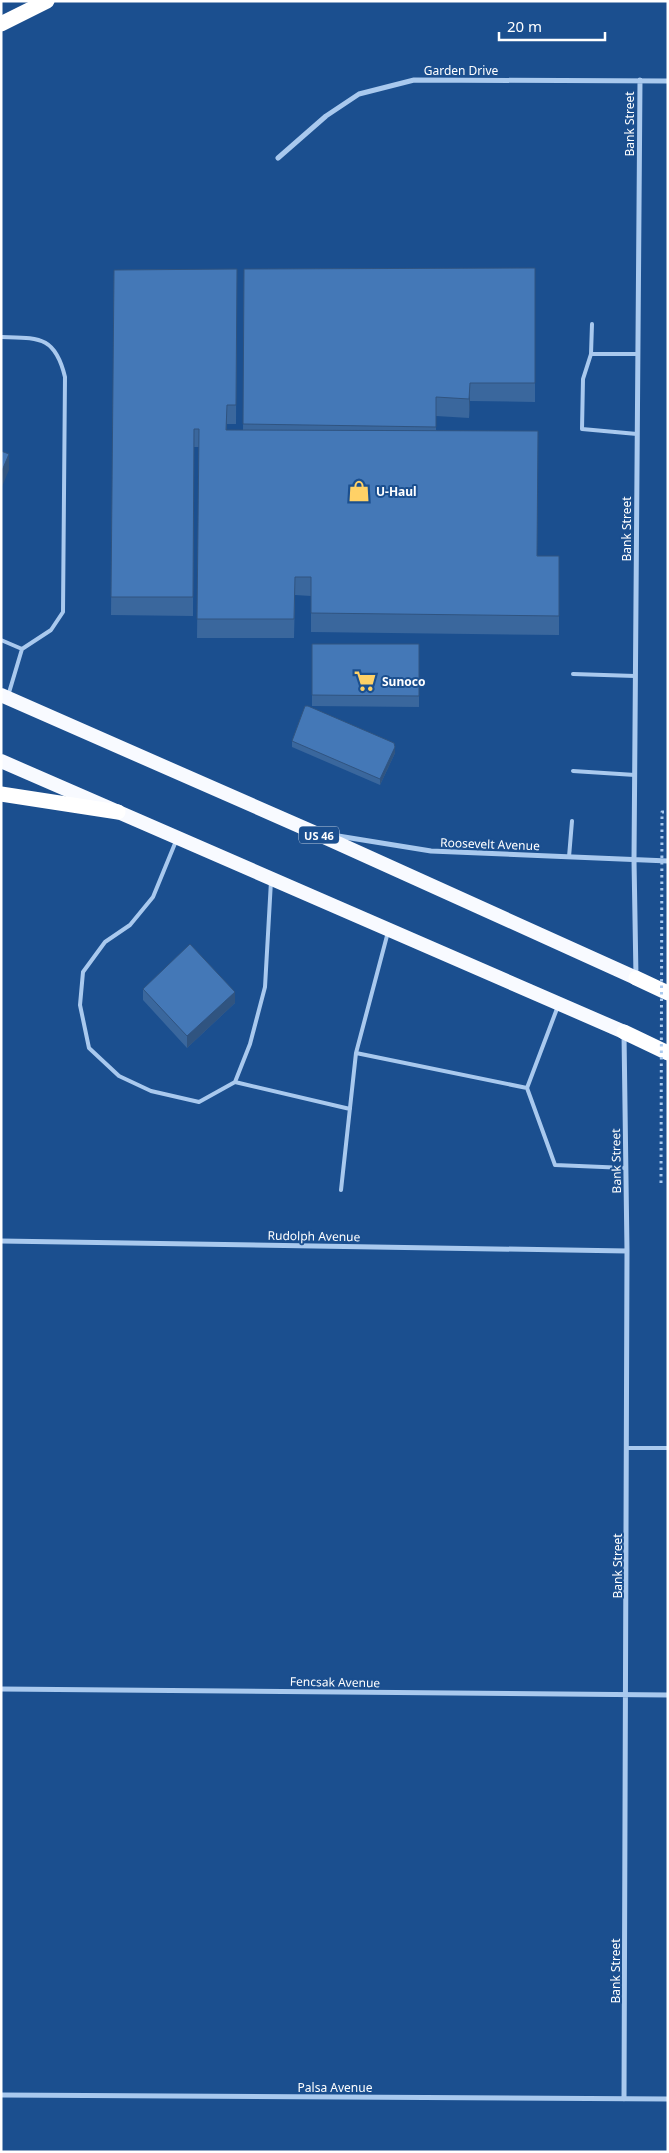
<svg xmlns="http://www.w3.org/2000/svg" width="669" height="2153" font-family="'Noto Sans',sans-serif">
<rect width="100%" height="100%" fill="#1b4f8f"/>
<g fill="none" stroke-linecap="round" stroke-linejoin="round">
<!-- service -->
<path stroke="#a9c9ee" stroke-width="4" d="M592 324 591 354 583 379 582 429 637 434
M1 337C38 338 55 335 65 377L63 612 51 630 22 649 8 696
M591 354H638
M1 640 22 649
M573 674 635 676
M573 771 635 775
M176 841 153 897 130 925 105 942 83 972 80 1005 89 1048 119 1076 151 1091 199 1102 235 1082 250 1044 265 987 271 881
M569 857 572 821
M356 1053 388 932
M235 1082 350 1109
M527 1088 558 1006
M341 1190 356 1053 527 1088 555 1165 626 1168
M627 1448H668"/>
<!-- minor -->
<path stroke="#a9c9ee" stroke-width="5" d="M278 158 326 116 359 94 414 80 668 81
M332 835 431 851 668 861
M636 977 634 860 640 80
M624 1034 627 1251 624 2099
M1 1241 627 1251
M1 1689 668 1695
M1 2095 668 2099"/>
<!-- trunk -->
<path stroke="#f8faff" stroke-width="14" d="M1 695 313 832 636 978
M1 761 624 1032"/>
<!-- motorway -->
<path stroke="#fff" stroke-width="15" d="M1 24 47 1
M1 794 118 812
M636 978 668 993
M624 1032 668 1053"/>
<!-- path-bridge -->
<path stroke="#a9c9ee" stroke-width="3" stroke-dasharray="2.5 4" stroke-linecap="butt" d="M661 1183 662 812H668"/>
</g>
<!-- wall -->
<path fill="#3a679d" d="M535 268V402L470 401 469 418 436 416V430L538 556H559V635L311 632V596L295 595 294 638H197L199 447H194L193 616 111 615 114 270 237 269 236 424H227V430H243L244 269Z
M312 644H419V707L312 706Z
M292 741 395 753 380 785 292 747Z
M143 989 235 1003 187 1048 143 1000Z"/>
<!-- shaded-wall -->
<path fill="#305480" d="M470 383V401L469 418V399Z
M227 405V424L226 448V430Z
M9 454V470L1 489V473Z
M395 747V753L380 785V779Z
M235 992V1003L187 1048V1036Z"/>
<!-- building -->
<path fill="#4478b7" stroke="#305480" d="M535 268V383H470L469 399 436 397V427L243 424 244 269Z
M237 269 236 405H227L226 430 538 431 537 556H559V616L311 613V577H295L294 619H197L199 429H194L193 597H111L114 270Z
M1 451 9 454 1 473Z
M312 644H419V696L312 695Z
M305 706H308L394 743 395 747 380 779 292 741Z
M190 944 235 992 187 1036 143 989Z"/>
<!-- icons -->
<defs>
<g id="shop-bare" transform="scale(1.725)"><path d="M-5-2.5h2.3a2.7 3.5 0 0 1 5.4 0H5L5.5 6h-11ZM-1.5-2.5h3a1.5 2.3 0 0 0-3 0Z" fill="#ffd166" stroke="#1b4f8f" stroke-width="2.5" paint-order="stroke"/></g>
<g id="supermarket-bare" transform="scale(1.725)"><path d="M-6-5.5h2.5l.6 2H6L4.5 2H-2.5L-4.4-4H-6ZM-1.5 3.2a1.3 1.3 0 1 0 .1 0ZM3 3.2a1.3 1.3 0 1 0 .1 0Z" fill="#ffd166" stroke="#1b4f8f" stroke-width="2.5" paint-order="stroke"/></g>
</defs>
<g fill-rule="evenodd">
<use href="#shop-bare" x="359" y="491"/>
<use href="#supermarket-bare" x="365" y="681"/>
</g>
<g text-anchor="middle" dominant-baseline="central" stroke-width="4" stroke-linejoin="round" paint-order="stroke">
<!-- shield labels -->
<rect fill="#1b4f8f" stroke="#bbcadd" stroke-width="1" x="299" y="826.5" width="40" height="17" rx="4"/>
<g font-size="11" font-weight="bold" fill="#fff">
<text x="319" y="835">US 46</text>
</g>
<!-- street labels -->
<g font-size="12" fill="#fff" stroke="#1b4f8f">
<text x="461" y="70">Garden Drive</text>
<text transform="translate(629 124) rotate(-90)">Bank Street</text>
<text transform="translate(626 529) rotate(-90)">Bank Street</text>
<text transform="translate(490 844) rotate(2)">Roosevelt Avenue</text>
<text transform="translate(616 1161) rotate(-91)">Bank Street</text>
<text transform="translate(314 1236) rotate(1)">Rudolph Avenue</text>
<text transform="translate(617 1566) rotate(-90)">Bank Street</text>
<text transform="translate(335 1682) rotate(1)">Fencsak Avenue</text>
<text transform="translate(615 1971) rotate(-90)">Bank Street</text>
<text x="335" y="2087">Palsa Avenue</text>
</g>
<!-- poi labels -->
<g font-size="12" font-weight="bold" fill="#fff" stroke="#1b4f8f" text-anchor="start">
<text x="376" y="491">U-Haul</text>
<text x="382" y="681">Sunoco</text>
</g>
</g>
<!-- border -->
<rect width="669" height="2153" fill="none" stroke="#ffffff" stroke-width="5"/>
<!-- scale -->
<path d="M499 32v8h106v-8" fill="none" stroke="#ffffff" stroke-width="2.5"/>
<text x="507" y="32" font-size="15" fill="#ffffff" stroke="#1b4f8f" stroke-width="4" paint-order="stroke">20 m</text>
</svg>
